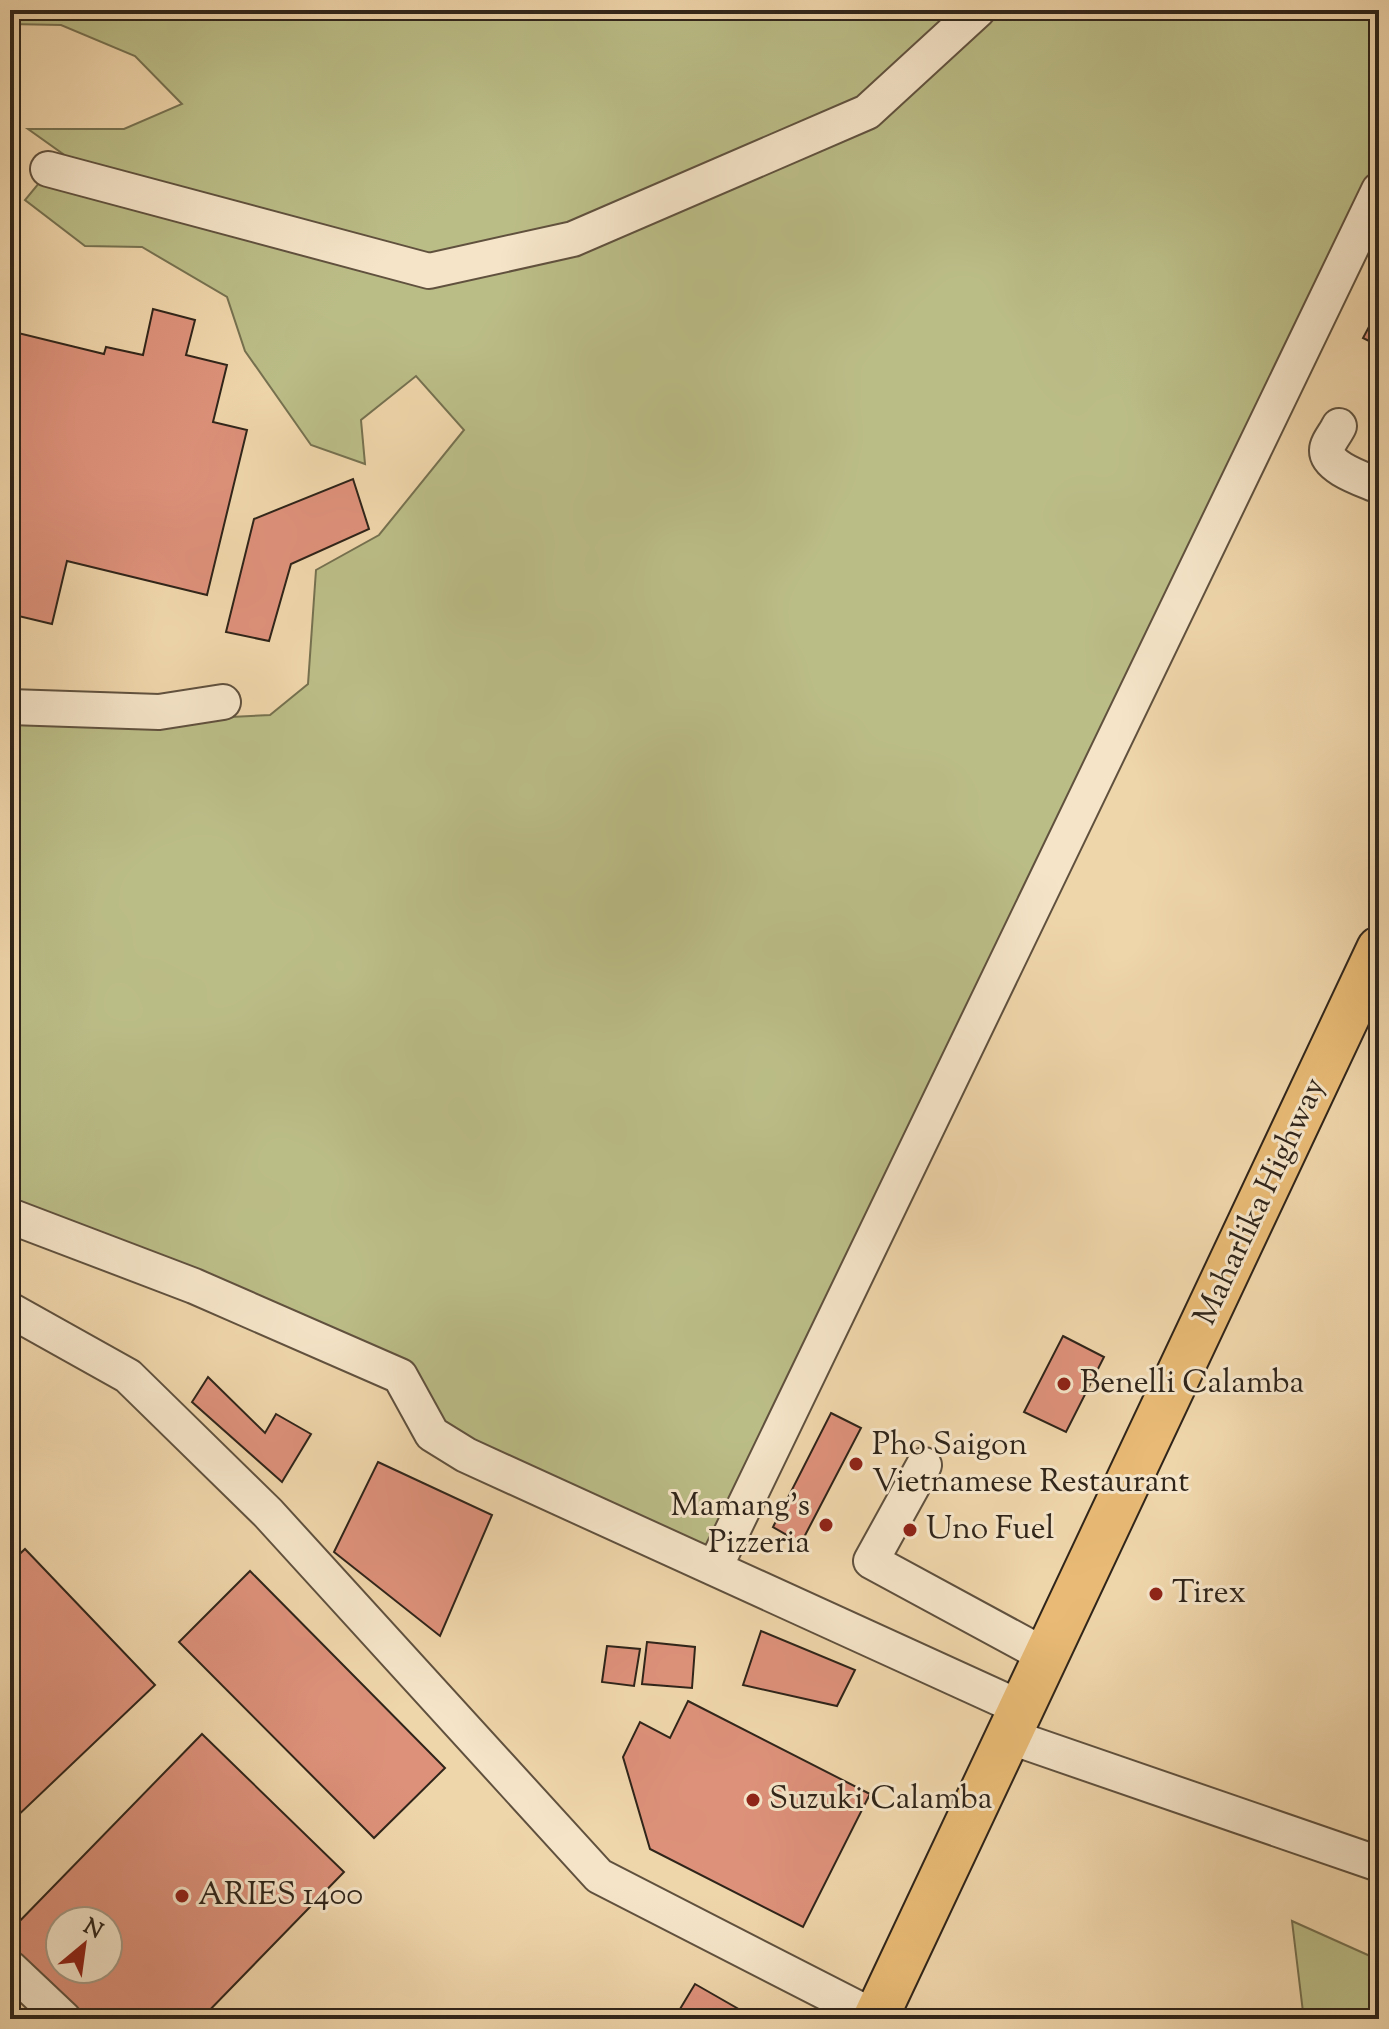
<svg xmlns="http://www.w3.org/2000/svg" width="1389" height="2029" font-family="'Sorts Mill Goudy',serif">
<rect width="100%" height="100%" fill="#efd5aa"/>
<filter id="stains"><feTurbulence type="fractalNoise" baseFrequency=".0025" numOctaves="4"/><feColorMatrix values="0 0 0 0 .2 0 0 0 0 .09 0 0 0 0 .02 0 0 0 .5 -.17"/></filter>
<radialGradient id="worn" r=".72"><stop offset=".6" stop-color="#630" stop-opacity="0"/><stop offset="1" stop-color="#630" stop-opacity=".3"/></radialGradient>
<!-- green -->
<path fill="#bbbd87" stroke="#767150" stroke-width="2" d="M10 10H1379V163L715 1558 469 1458 408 1386 10 1220V721L128 722 270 715 308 684 316 570 379 535 464 430 416 376 361 420 365 464 311 445 245 351 227 297 142 247 85 246 25 200 63 154 28 129H124L182 104 135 56 61 25 10 24Z
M1292 1921 1379 1960V2019H1309L1303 2012Z"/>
<!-- building -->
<path fill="#dd917a" stroke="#30251a" stroke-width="2" fill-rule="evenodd" d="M1379 308V346L1363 338Z
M153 309 195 320 186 355 227 365 213 422 247 430 207 595 67 561 52 624 10 614V331L104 354 106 347 143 355Z
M353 479 369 529 291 564 269 641 226 632 254 519Z
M1063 1336 1104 1357 1066 1432 1024 1412Z
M208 1377 265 1433 276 1414 311 1434 282 1482 192 1402Z
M831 1413 861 1428 801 1543 773 1527Z
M378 1462 492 1515 440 1636 334 1552Z
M25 1549 155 1685 10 1823V1563Z
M250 1571 445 1768 374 1838 179 1642Z
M761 1631 855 1670 837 1706 743 1685Z
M647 1642 695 1647 692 1688 642 1684Z
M607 1646 640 1649 634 1686 602 1682Z
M688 1701 870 1794 803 1927 650 1849 623 1757 640 1722 670 1738Z
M202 1734 344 1872 201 2019H83L10 1949V1931ZM60 1921H108V1969H60Z
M695 1984 756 2019H674Z"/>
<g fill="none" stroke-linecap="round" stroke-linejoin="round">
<!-- minor casing -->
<g stroke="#60513e" stroke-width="38">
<path id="minor" d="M48 169 429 271 573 239 867 112 978 10
M1339 426C1336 433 1327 443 1327 450 1326 468 1366 480 1379 486
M10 707 159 712 223 702
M10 1216 194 1286 400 1376 432 1434 466 1455 1023 1709
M10 1310 128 1376 268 1513 599 1876 878 2019
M924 1465 871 1561 1048 1657
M715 1567 1379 190
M1008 1736 1379 1864
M10 1968 64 2019"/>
</g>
<!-- highway casing -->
<g stroke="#30251a" stroke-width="48">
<path id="highway" d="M875 2019 1379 949"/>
</g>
<!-- minor -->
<use href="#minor" stroke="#f5e4c8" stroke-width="34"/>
<!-- highway -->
<use href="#highway" stroke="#e8ba75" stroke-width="44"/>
</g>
<!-- markers -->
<g fill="#8f2418" stroke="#f5e4c8" stroke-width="3">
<circle cx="1064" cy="1384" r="8"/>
<circle cx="856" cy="1464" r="8"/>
<circle cx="826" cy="1525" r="8"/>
<circle cx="910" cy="1530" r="8"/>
<circle cx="1156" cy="1594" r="8"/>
<circle cx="753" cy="1800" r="8"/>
<circle cx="182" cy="1896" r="8"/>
</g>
<g text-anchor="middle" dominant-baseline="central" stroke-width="6" stroke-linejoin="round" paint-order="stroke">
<!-- street labels -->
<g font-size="32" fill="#30251a" stroke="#f5e4c8">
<text transform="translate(1261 1202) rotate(-65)">Maharlika Highway</text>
</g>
<!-- poi labels -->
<g font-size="32" fill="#30251a" stroke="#f5e4c8" text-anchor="start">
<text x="1080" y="1384">Benelli Calamba</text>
<text x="872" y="1446">Pho Saigon<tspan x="872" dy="37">Vietnamese Restaurant</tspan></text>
<text x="810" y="1507" text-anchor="end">Mamang's<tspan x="810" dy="37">Pizzeria</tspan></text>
<text x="926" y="1530">Uno Fuel</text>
<text x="1172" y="1594">Tirex</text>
<text x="769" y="1800">Suzuki Calamba</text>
<text x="198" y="1896">ARIES 1400</text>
</g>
</g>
<!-- margin -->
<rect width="1389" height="2029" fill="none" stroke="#efd5aa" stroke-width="40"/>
<rect x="12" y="12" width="1365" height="2005" fill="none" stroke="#30251a" stroke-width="4"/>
<rect x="20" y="20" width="1349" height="1989" fill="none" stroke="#30251a" stroke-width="2"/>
<!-- north arrow -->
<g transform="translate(84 1945) rotate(29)"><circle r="38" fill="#f5e4c8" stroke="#a69882" stroke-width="2"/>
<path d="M0-6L14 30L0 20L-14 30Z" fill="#8f2418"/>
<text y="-12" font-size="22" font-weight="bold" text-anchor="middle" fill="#30251a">N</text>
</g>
<rect width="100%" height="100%" filter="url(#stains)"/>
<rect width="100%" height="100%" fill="url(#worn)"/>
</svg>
